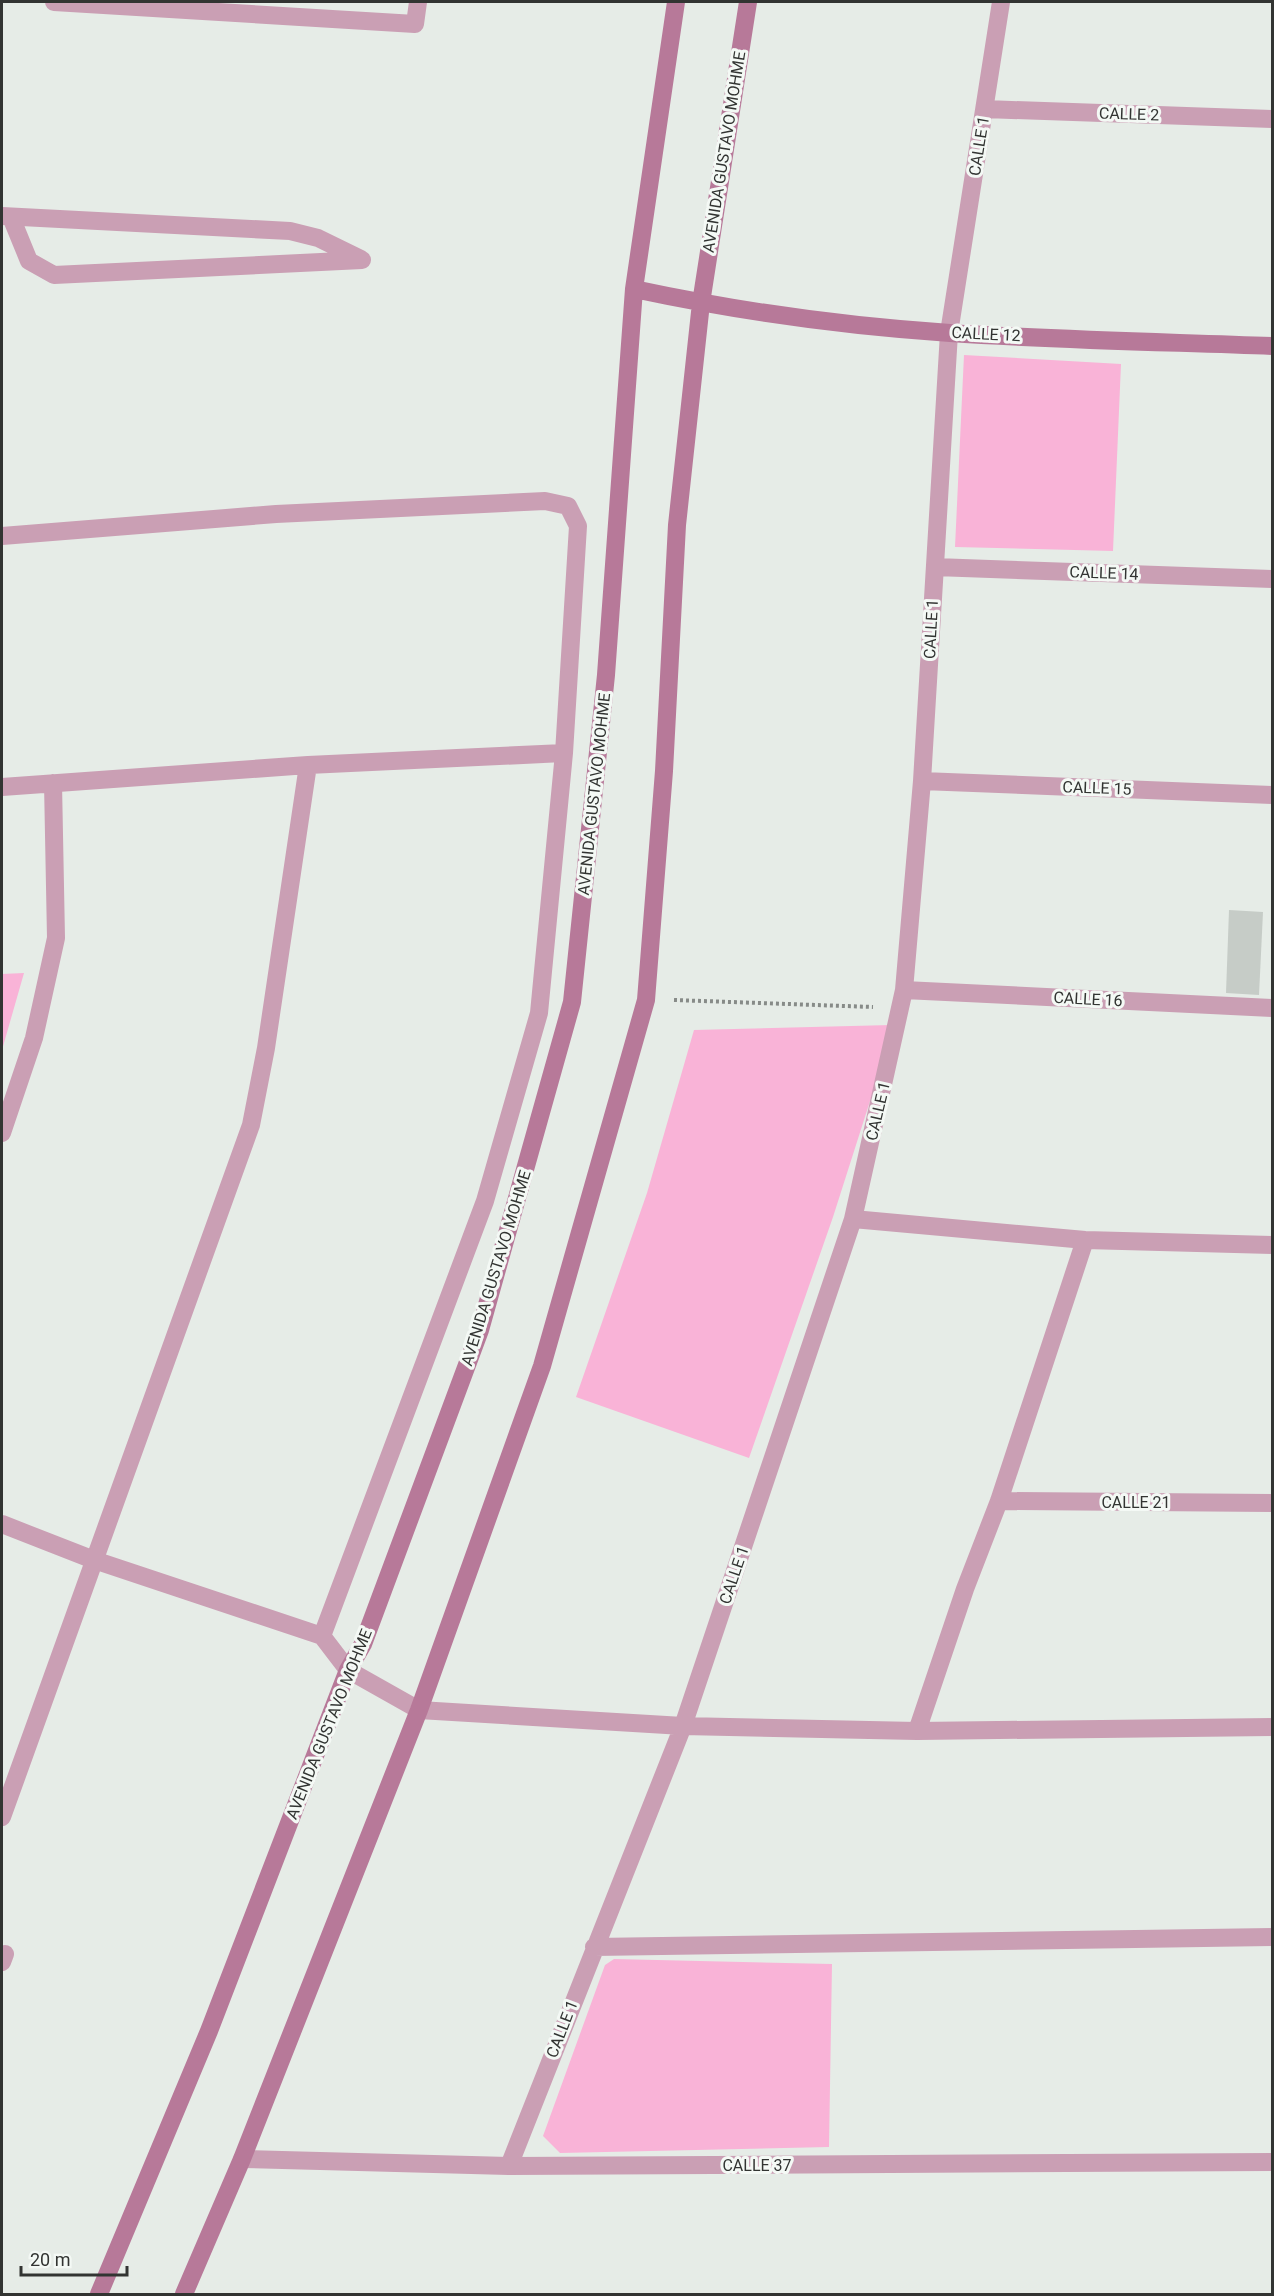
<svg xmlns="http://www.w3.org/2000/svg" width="1274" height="2296" font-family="Roboto,sans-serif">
<rect width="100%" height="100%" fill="#e6ece7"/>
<!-- green -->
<path fill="#f9b3d7" d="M964 355 1121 364 1113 551 955 547Z
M24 973 2 1050V974Z
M891 1025 886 1051 833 1217 749 1458 576 1397 647 1193 694 1030Z
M614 1959 832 1964 829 2147 560 2153 543 2136 605 1965Z"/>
<!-- building -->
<path fill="#c6ccc7" d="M1229 910 1263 912 1259 995 1226 993Z"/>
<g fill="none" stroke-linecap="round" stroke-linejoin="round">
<!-- path -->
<path stroke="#878b88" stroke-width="4" stroke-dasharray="3 3" stroke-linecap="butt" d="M674 1000 873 1007"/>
<!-- street -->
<path stroke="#ca9fb4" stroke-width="18" d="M54 2 415 24 418 2
M985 109 1272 119
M2 216 290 231 318 238 361 259
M11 217 29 261 54 275 362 260
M2 536 276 514 545 501 568 506 578 526 564 753 539 1013 485 1201 322 1636
M935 567 1272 579
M922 781 1272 795
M2 787 308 765 564 753
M904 990 1272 1008
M2 1133 34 1038 56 938 53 783
M853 1219 1085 1240 1272 1245
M999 1501 1272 1503
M2 1524 94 1560 322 1636 348 1670 419 1710 683 1726 917 1731 1272 1727
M917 1731 965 1589 999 1501 1085 1240
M2 1817 251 1125 266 1048 308 765
M594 1947 1272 1937
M2 1962 5 1954
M242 2159 509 2166 1272 2162
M509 2166 683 1726 853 1219 904 990 922 781 949 333 1001 2"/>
<!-- secondary -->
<path stroke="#b77999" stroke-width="18" d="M634 289C737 311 844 326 950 333 1057 340 1165 342 1272 346
M99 2294 209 2031 348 1670 363 1644 480 1330 572 1002 606 675 634 289 676 2
M184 2294 242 2159 419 1710 542 1366 646 1000 664 771 677 525 701 303 748 2"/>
</g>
<g text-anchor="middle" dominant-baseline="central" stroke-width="6" stroke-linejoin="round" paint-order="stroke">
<!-- street labels -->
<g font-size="16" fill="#323432" stroke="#f4f9f5">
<text transform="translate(1129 114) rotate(2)">CALLE 2</text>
<text transform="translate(979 146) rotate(-81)">CALLE 1</text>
<text transform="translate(724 152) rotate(-81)">AVENIDA GUSTAVO MOHME</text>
<text transform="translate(986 334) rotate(3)">CALLE 12</text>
<text transform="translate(1104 573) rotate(2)">CALLE 14</text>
<text transform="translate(931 629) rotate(-87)">CALLE 1</text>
<text transform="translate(1097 788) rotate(2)">CALLE 15</text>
<text transform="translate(594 794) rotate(-84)">AVENIDA GUSTAVO MOHME</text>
<text transform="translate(1088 999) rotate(3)">CALLE 16</text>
<text transform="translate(878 1111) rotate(-77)">CALLE 1</text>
<text transform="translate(496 1268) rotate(-73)">AVENIDA GUSTAVO MOHME</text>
<text x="1136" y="1502">CALLE 21</text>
<text transform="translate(734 1575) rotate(-71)">CALLE 1</text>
<text transform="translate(329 1724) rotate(-68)">AVENIDA GUSTAVO MOHME</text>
<text transform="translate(562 2029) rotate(-69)">CALLE 1</text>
<text x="757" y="2165">CALLE 37</text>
</g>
</g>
<!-- border -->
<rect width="1274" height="2296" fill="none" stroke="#323432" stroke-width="6"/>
<!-- scale -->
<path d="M21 2266v9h106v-9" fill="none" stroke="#323432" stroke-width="3"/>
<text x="30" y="2266" font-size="18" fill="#323432" stroke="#f4f9f5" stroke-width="4.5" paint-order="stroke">20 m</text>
</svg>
